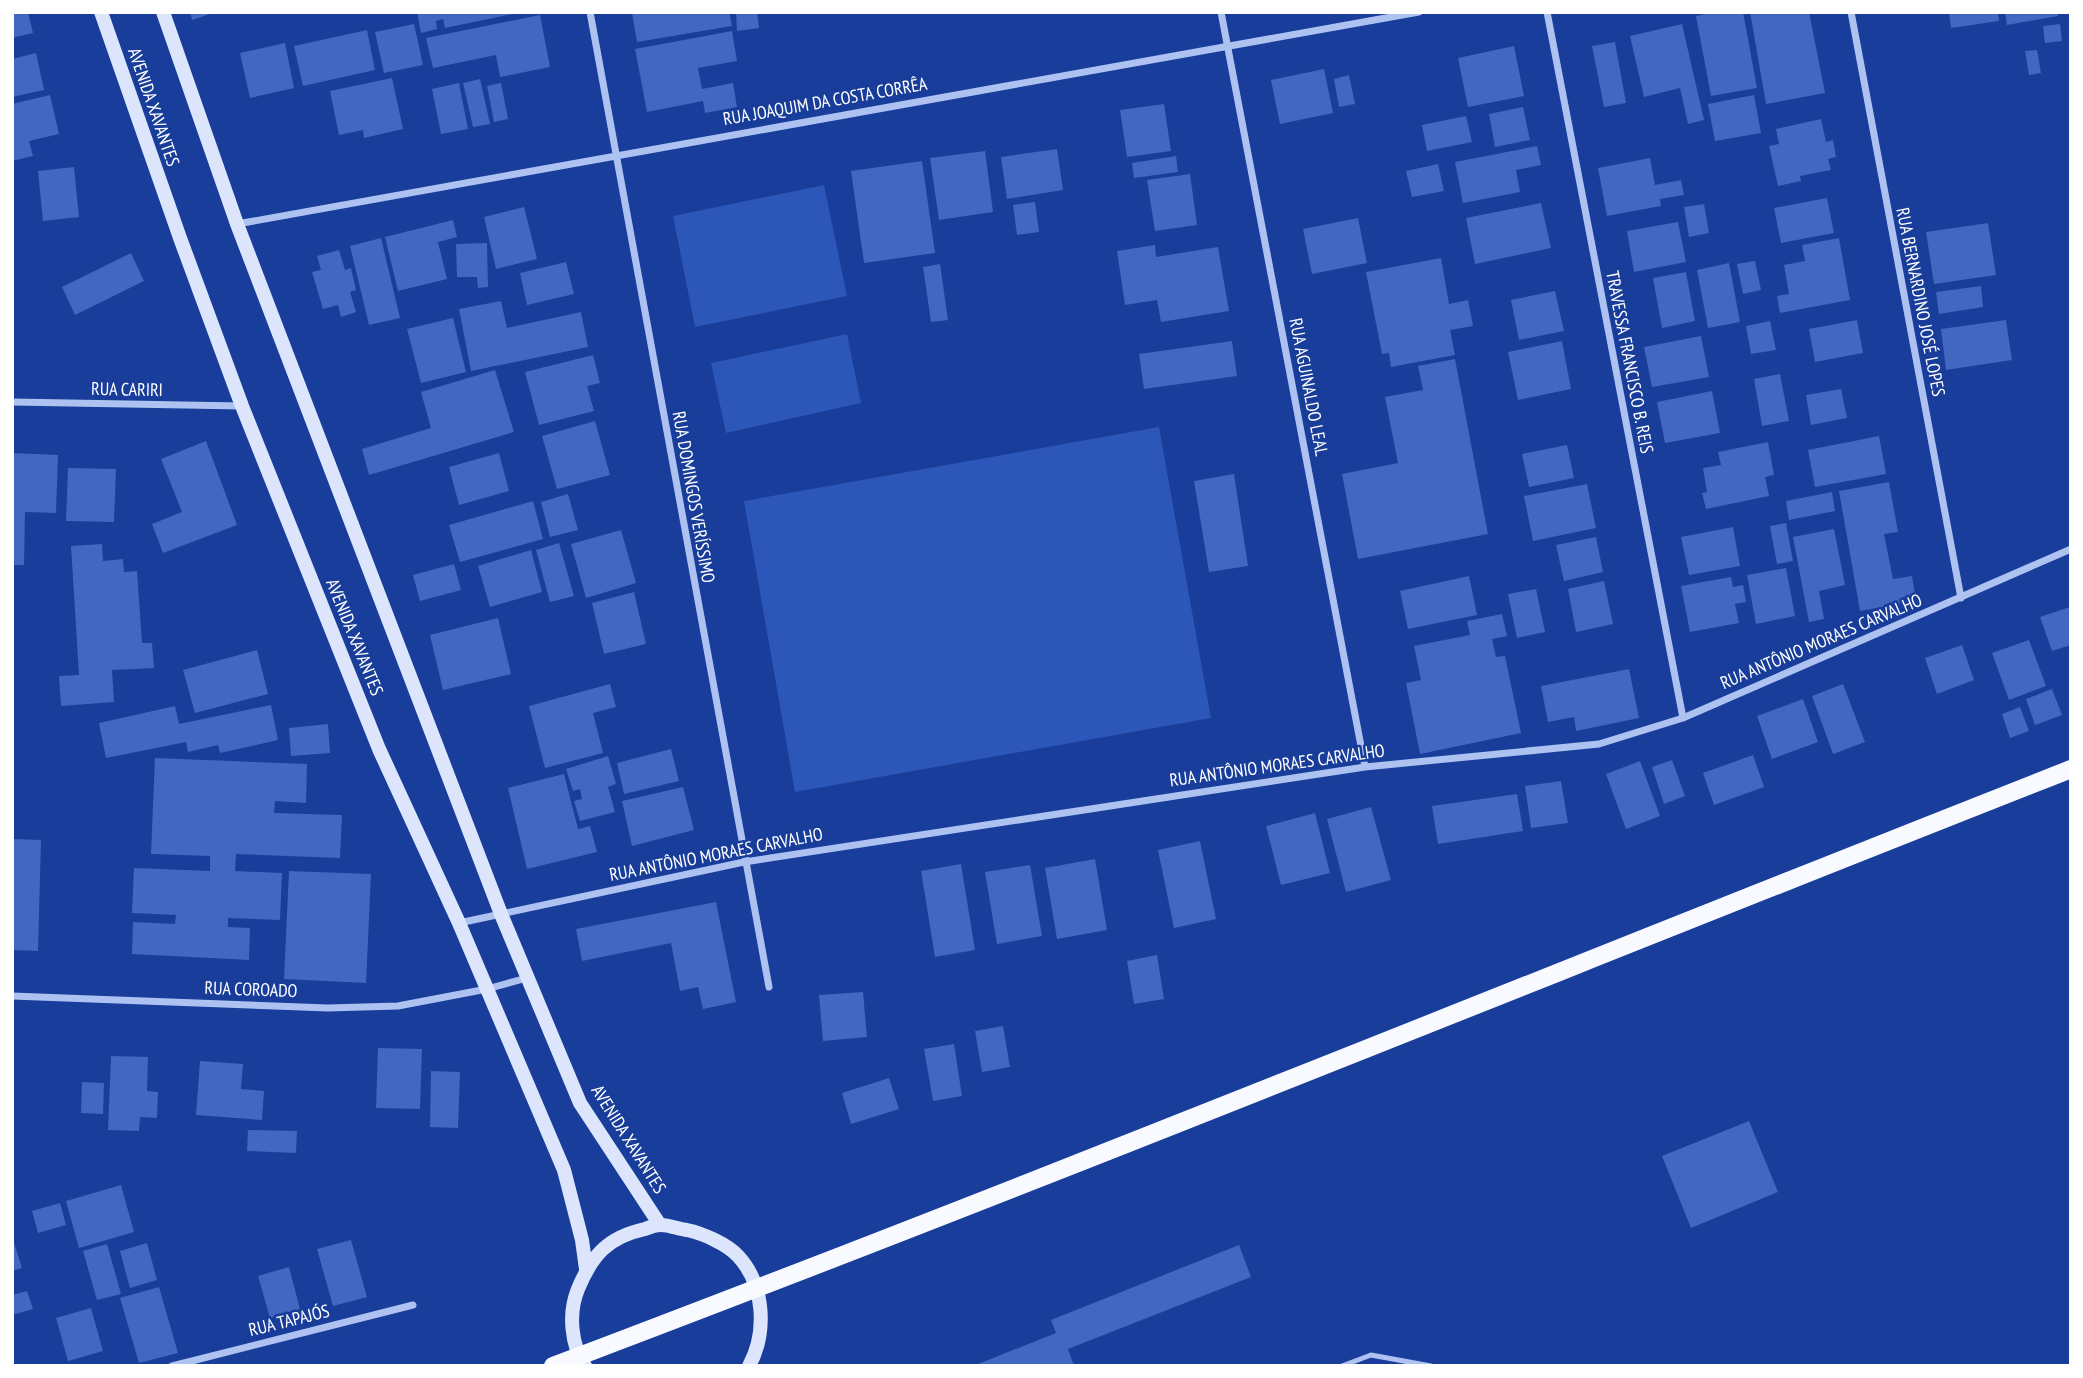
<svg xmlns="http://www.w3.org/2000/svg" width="2083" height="1378" font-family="'PT Sans Narrow',sans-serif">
<rect width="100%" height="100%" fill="#183d9a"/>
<!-- green -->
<path fill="#2c56b7" d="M824 185 847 296 695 327 673 216Z
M847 334 861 403 726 433 711 363Z
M1159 427 1211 718 795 792 744 501Z"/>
<!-- building -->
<path fill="#4167c1" d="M12 12H28L33 33 12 38Z
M190 12H213V13L192 20Z
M417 12H517V13L445 28 443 19 436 21 437 29 421 33Z
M637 12H729L732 26 637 42 632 13Z
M736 12H757L759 28 737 31Z
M1717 12H1743L1757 88 1711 96 1696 16Z
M1750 12H1809L1825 93 1766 104Z
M1949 12H1998L1999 21 1951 28Z
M2005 12H2058V16L2007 25Z
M540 15 550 67 500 77 496 55 433 68 426 38Z
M414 24 423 65 384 73 375 32Z
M1682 24 1704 120 1688 124 1680 88 1644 97 1630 36Z
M2060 24 2062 41 2045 43 2043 26Z
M367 30 375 70 303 86 294 46Z
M732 31 737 61 698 68 702 89 733 83 737 107 705 113 703 101 647 112 635 49Z
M1615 42 1626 103 1604 107 1592 46Z
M285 43 294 88 250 98 240 53Z
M1514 46 1524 96 1468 107 1458 58Z
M2037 50 2041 73 2029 75 2025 51Z
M36 53 44 90 12 97V59Z
M1324 69 1333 113 1280 124 1271 80Z
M1349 75 1355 104 1339 107 1334 79Z
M392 78 403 129 364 138 363 130 339 135 330 91Z
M480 79 490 124 473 127 463 83Z
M459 83 468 129 441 134 432 89Z
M501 83 508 119 494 122 487 86Z
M50 95 59 134 29 141 33 156 12 161V104Z
M1754 95 1761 133 1715 141 1708 104Z
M1164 104 1171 151 1127 157 1120 110Z
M1523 107 1530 140 1495 147 1489 114Z
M1466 116 1472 142 1427 151 1422 125Z
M1821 119 1826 142 1833 140 1836 157 1828 159 1831 170 1800 176 1801 181 1778 186 1769 146 1779 144 1776 129Z
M1537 146 1541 165 1516 170 1520 192 1463 203 1455 162Z
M1057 149 1063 190 1007 199 1001 157Z
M985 151 993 212 939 220 930 158Z
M1176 156 1178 172 1134 178 1132 163Z
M1650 158 1655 185 1681 180 1684 195 1660 199 1661 206 1607 216 1598 168Z
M922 161 935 253 864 263 851 171Z
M1438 164 1444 191 1412 197 1406 171Z
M74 167 79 217 43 221 38 171Z
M1190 174 1197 225 1155 231 1147 180Z
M1827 198 1834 233 1781 243 1774 208Z
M1035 202 1039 232 1017 235 1013 205Z
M1541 203 1551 248 1475 264 1466 218Z
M1704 204 1709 233 1689 237 1684 207Z
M524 207 537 259 496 269 484 217Z
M1358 218 1367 263 1312 274 1303 229Z
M453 220 457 237 438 242 447 279 398 291 385 237Z
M1678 222 1686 262 1634 272 1627 231Z
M1988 223 1996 275 1934 284 1926 232Z
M381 238 400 318 369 325 350 246Z
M1839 238 1850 300 1780 313 1777 296 1789 294 1784 265 1805 261 1802 245Z
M487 243 488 287 478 288 477 277H457L456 244Z
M1155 245 1156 257 1218 247 1229 311 1161 322 1157 300 1125 305 1117 251Z
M339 250 345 270 351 268 356 290 350 292 356 312 341 317 338 305 323 309 312 272 321 270 317 256Z
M131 253 144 281 75 315 62 287Z
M1441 258 1449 304 1468 300 1473 326 1450 330 1455 355 1391 367 1389 353 1382 354 1366 272Z
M1755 261 1761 290 1743 294 1737 264Z
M566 262 574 294 527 305 520 273Z
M1729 263 1740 322 1708 328 1697 270Z
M940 264 948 320 931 322 923 267Z
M1686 272 1695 321 1662 328 1653 278Z
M1981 286 1983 307 1939 314 1936 292Z
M1555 291 1564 331 1519 340 1511 300Z
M501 301 507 328 581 312 588 347 471 371 459 309Z
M453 318 466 372 421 383 407 329Z
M1857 320 1863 353 1815 362 1809 329Z
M2006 320 2012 360 1946 370 1941 329Z
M1770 321 1776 350 1751 354 1746 326Z
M1701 336 1709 377 1652 387 1644 347Z
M1232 341 1237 376 1144 389 1139 354Z
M1562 341 1571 389 1518 400 1508 352Z
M593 355 600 383 587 386 594 411 539 425 525 372Z
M1455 359 1488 534 1358 559 1342 474 1398 463 1385 397 1423 390 1418 366Z
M495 370 514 432 369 475 362 449 431 428 421 392Z
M1780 374 1789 421 1762 426 1754 379Z
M1841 389 1847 418 1811 425 1806 395Z
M1712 391 1720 433 1665 443 1657 402Z
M595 421 610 475 557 489 542 436Z
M1879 436 1886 474 1815 487 1808 450Z
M206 441 237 525 163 553 152 524 182 512 161 459Z
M1768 442 1774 475 1765 477 1769 496 1706 509 1702 493 1707 492 1703 468 1721 465 1718 452Z
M1567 445 1574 478 1529 487 1522 454Z
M12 453 58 455 56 513 25 512 24 565H12Z
M499 453 509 491 459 505 449 467Z
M68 468 116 469 114 522 66 521Z
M1234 474 1248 566 1209 572 1194 481Z
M1889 482 1898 532 1884 534 1893 579 1912 576 1916 601 1860 611 1839 491Z
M1587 484 1596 528 1533 541 1524 496Z
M1832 492 1835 511 1789 520 1786 501Z
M568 494 578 530 550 537 541 502Z
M533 501 543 539 460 562 449 525Z
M1786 523 1793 561 1777 564 1770 526Z
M1733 527 1740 566 1689 575 1681 537Z
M1834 529 1845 585 1819 591 1824 619 1809 622 1793 537Z
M621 530 636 583 586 598 571 544Z
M1596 537 1603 572 1564 581 1556 545Z
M559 543 574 596 550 602 536 550Z
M102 544 103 561 123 559 124 572 137 571 142 643H152L154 668 112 670 114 702 61 706 59 676 79 675 71 546Z
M531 550 542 592 490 607 478 566Z
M454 564 461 590 420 601 413 575Z
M1786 568 1795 616 1756 624 1747 575Z
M1469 576 1477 615 1408 629 1400 591Z
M1731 577 1733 587 1743 585 1746 602 1735 604 1739 623 1690 632 1681 586Z
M1604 581 1613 624 1576 632 1568 589Z
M1536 589 1545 632 1517 638 1508 594Z
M634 592 646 644 604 654 592 603Z
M2070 607 2071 645 2052 651 2040 617Z
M1502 614 1507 636 1492 639 1496 657 1505 656 1521 733 1420 754 1406 683 1421 680 1414 646 1470 635 1467 621Z
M498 618 511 674 443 690 430 635Z
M2029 640 2046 686 2009 700 1992 653Z
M1962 645 1974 680 1937 694 1925 658Z
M257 650 268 694 195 713 183 670Z
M1629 669 1639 718 1576 731 1574 717 1548 722 1541 686Z
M610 684 616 707 593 713 603 753 545 768 529 706Z
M1843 684 1865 742 1833 754 1812 696Z
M2052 689 2062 715 2035 725 2026 699Z
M1803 699 1818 742 1772 759 1757 716Z
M271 705 278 740 220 753 218 745 188 752 186 742 106 758 99 723 175 706 179 724Z
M2020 707 2029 731 2010 738 2002 714Z
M328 724 330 753 291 756 289 728Z
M671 749 679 781 624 794 617 763Z
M1753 755 1764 787 1714 805 1703 773Z
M608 756 616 784 608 787 615 812 580 821 574 801 582 799 580 789 573 791 566 769Z
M155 758 307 764 306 803 275 801 274 813 342 815 340 858 236 854 235 871 282 873 280 920 228 918V927L250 928 249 960 132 954 133 922 175 924 176 915 132 913 134 868 210 871V856L151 854Z
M1672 760 1685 796 1664 804 1652 767Z
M1640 761 1660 816 1626 829 1606 774Z
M564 774 578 829 590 826 597 852 527 869 508 788Z
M1561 781 1568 823 1531 828 1525 786Z
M683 787 694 830 632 846 622 801Z
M1517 794 1523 831 1438 844 1432 806Z
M1371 807 1391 880 1346 892 1327 819Z
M1315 813 1330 873 1281 885 1266 826Z
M12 839 41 840 38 951 12 950Z
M1200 841 1216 919 1174 928 1158 850Z
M1095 859 1107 930 1057 939 1045 868Z
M961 864 975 950 935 957 921 871Z
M1030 865 1042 936 997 944 985 872Z
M289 871 371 874 366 983 284 979Z
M716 902 736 1002 703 1009 698 987 680 991 671 943 582 961 576 929Z
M1157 955 1164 999 1134 1004 1127 961Z
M863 992 867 1037 823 1041 819 995Z
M1003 1026 1010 1067 982 1072 975 1031Z
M954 1044 962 1096 933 1101 924 1049Z
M378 1048 422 1049 420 1109 376 1108Z
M111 1056 148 1057 147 1091 158 1092 157 1118 140 1117 139 1131 108 1130Z
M200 1061 243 1064 241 1089 264 1091 262 1120 196 1115Z
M431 1071 460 1072 458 1128 430 1127Z
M889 1078 899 1109 851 1124 842 1093Z
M82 1082 104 1083 103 1114 81 1113Z
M1749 1121 1778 1192 1691 1228 1662 1156Z
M248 1130 297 1131 296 1153 247 1151Z
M121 1185 134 1232 79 1248 66 1201Z
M60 1203 66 1225 38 1233 32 1211Z
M12 1236 22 1268 12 1271Z
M351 1240 367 1297 333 1306 317 1249Z
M147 1243 157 1280 130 1288 120 1251Z
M107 1244 121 1294 97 1300 83 1251Z
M1239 1245 1251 1277 1068 1349 1074 1366H973L1056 1333 1051 1320Z
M289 1267 300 1309 270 1318 258 1276Z
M159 1287 178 1353 139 1363 120 1298Z
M27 1291 33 1309 12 1315V1295Z
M91 1308 103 1351 68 1361 56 1318Z"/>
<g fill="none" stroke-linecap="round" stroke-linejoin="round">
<!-- service -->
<path stroke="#aec2f1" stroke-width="5" d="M1342 1366 1371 1355 1431 1366"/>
<!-- minor -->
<path stroke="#aec2f1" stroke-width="7" d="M590 12 769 987
M1221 12 1365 767
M1547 12 1683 718
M1851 12 1961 598
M237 224 1419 12
M12 402 242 406
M459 923 744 862 1365 767 1599 744 1683 718 2071 549
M12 996 328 1008 398 1006 487 989 527 978
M172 1366 413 1305"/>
<!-- secondary -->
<path stroke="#dce5fc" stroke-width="14" d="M101 12 180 238 242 406 379 749 459 923 564 1170 582 1240 586 1269
M163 12 237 224 501 914 580 1103 660 1225
M585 1366C571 1345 568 1313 578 1289 592 1255 608 1237 645 1229 650 1227 656 1225 661 1225 669 1225 679 1229 687 1230 702 1233 727 1244 738 1256 765 1285 767 1333 749 1366"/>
<!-- primary -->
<path stroke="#f8faff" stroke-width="18" d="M553 1366C1061 1174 1565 968 2071 769"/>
</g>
<g text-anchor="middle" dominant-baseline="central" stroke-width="5" stroke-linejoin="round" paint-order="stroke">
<!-- street labels -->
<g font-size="18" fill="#fff" stroke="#183d9a">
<text transform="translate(825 101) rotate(-10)">RUA JOAQUIM DA COSTA CORRÊA</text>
<text transform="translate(154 107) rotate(71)">AVENIDA XAVANTES</text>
<text transform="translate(1921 302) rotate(79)">RUA BERNARDINO JOSÉ LOPES</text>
<text transform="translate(1630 362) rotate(79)">TRAVESSA FRANCISCO B. REIS</text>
<text transform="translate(1309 387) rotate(79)">RUA AGUINALDO LEAL</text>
<text transform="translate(127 389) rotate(1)">RUA CARIRI</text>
<text transform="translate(694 497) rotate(80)">RUA DOMINGOS VERÍSSIMO</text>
<text transform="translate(355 637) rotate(68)">AVENIDA XAVANTES</text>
<text transform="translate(1821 641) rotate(-23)">RUA ANTÔNIO MORAES CARVALHO</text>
<text transform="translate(1277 765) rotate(-8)">RUA ANTÔNIO MORAES CARVALHO</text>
<text transform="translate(716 854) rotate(-11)">RUA ANTÔNIO MORAES CARVALHO</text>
<text transform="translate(251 989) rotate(2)">RUA COROADO</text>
<text transform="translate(629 1139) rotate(58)">AVENIDA XAVANTES</text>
<text transform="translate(289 1320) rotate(-14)">RUA TAPAJÓS</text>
</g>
</g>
<!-- border -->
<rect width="2083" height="1378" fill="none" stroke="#ffffff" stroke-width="28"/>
</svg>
